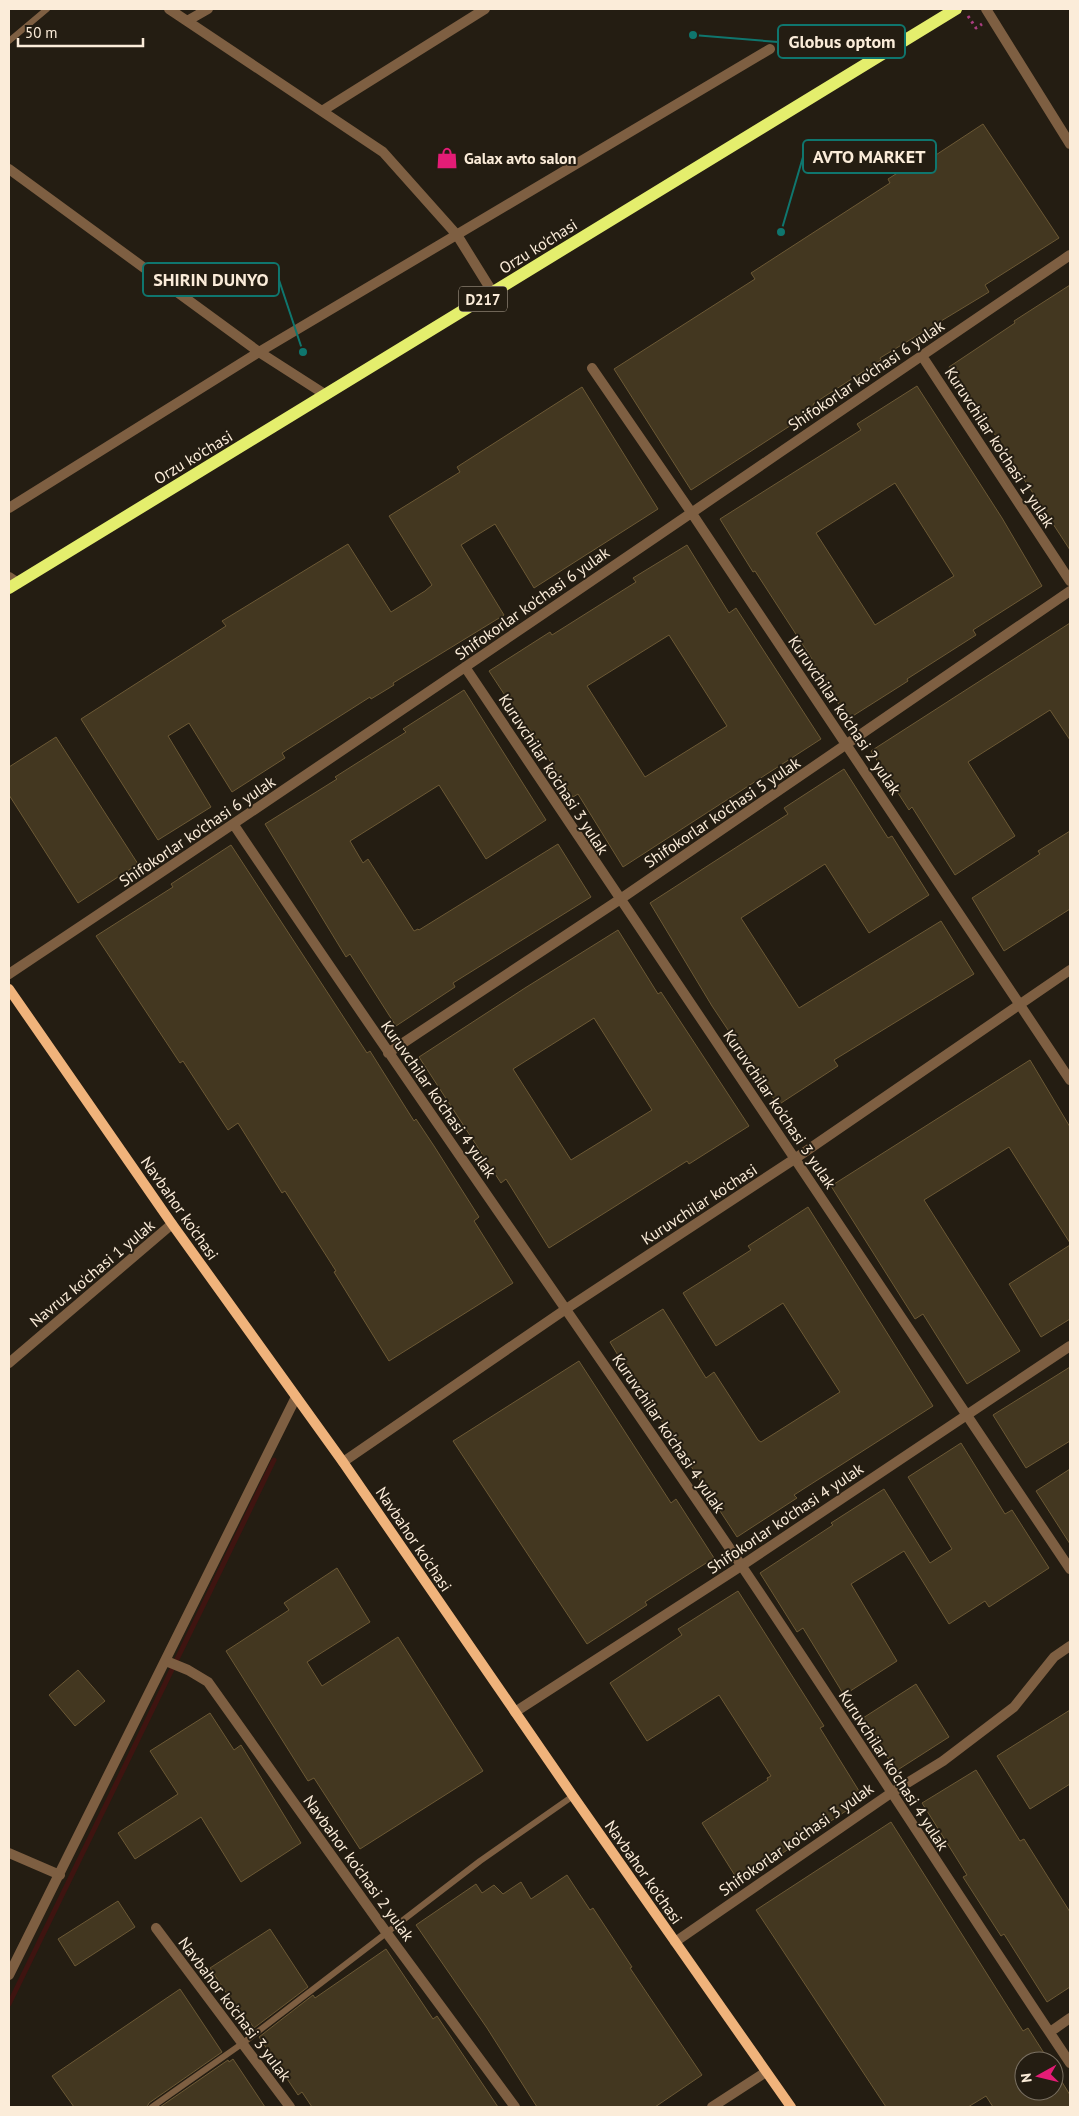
<svg xmlns="http://www.w3.org/2000/svg" width="1079" height="2116" font-family="'PT Sans',sans-serif">
<rect width="100%" height="100%" fill="#241d12"/>
<g fill="none" stroke-linecap="round" stroke-linejoin="round">
<!-- stream -->
<path stroke="#3f1410" stroke-width="5" d="M9 2004 274 1460"/>
</g>
<!-- building -->
<path fill="#433720" stroke="#6c5935" fill-rule="evenodd" d="M983 124 1059 238 985 285 989 292 880 358 881 360 813 404 816 409 691 490 614 369 755 279 751 273 890 183 888 179 910 165 913 170Z
M1070 285V550L988 424 986 425 949 367 1015 323 1014 321Z
M917 386 1002 518 1042 586 973 630 976 635 907 679 908 681 848 719 811 660 812 659 755 571 753 572 720 519 861 430 857 424ZM895 483 954 576 875 625 816 533Z
M582 387 658 509 534 588 495 524 461 545 504 615 393 683 394 685 371 699 370 697 282 753 285 758 232 792 189 723 168 736 211 807 158 840 81 719 226 626 222 621 348 544 391 612 425 591 432 585 389 516 460 472 457 467Z
M687 545 729 613 736 608 821 739 623 867 578 794 573 797 529 728 527 729 489 671 550 632 552 635 636 582 633 578ZM669 635 727 726 645 777 587 686Z
M1070 623V740L1050 710 968 762 1015 836 955 875 912 807 909 810 871 751Z
M464 690 546 820 486 859 439 785 350 841 363 863 368 859 414 931 418 929 419 930 558 844 591 897 453 983 455 987 396 1026 350 954 346 957 265 824 337 779 335 777 406 732 403 729Z
M56 737 138 864 78 903 9 795V767Z
M844 769 888 838 892 836 929 895 869 933 825 864 741 918 799 1008 941 921 974 974 834 1060 838 1066 778 1105 712 1006 650 903 788 814 784 808Z
M1070 831V909L1004 951 972 898 1040 854 1038 851Z
M231 845 367 1053 370 1051 414 1121 416 1119 434 1146 479 1217 474 1221 513 1283 389 1361 334 1272 336 1271 285 1191 282 1193 238 1123 228 1130 183 1061 180 1063 96 936 173 887 171 884Z
M618 930 658 994 661 992 749 1126 689 1164 687 1161 549 1248 506 1179 501 1183 419 1057 525 988ZM594 1018 652 1110 571 1160 513 1069Z
M1030 1060 1070 1127V1243L1009 1147 924 1200 1020 1351 967 1384 923 1314 915 1319 831 1186Z
M808 1207 933 1406 794 1495 797 1498 737 1537 644 1394 642 1395 610 1342 663 1309 706 1378 714 1372 758 1440 761 1442 840 1392 783 1303 716 1346 683 1293 751 1250 748 1246Z
M1070 1245V1319L1041 1337 1009 1284Z
M579 1361 671 1503 676 1499 714 1558 645 1602 647 1605 587 1644 453 1441Z
M1070 1367V1441L1026 1468 993 1415Z
M961 1443 1005 1514 1012 1510 1049 1568 989 1607 985 1601 949 1624 904 1551 851 1584 897 1661 844 1695 803 1628 797 1632 760 1573 833 1525 831 1523 884 1489 930 1563 952 1549 908 1477Z
M1070 1469V1544L1036 1491Z
M337 1568 370 1622 307 1662 322 1686 398 1637 483 1771 360 1849 314 1778 308 1781 226 1651 289 1610 284 1603Z
M738 1591 824 1726 820 1728 864 1799 739 1882 702 1823 768 1780 767 1778 771 1776 719 1695 647 1741 610 1683 682 1635 678 1629Z
M78 1670 105 1701 75 1726 49 1695Z
M916 1684 949 1737 896 1771 863 1718Z
M1070 1710V1784L1030 1809 997 1756Z
M210 1713 234 1750 241 1745 301 1843 241 1882 201 1817 135 1859 118 1833 178 1794 150 1751Z
M976 1770 1020 1841 1024 1839 1070 1912V1987L1047 2002 1004 1934 1001 1936 963 1877 967 1875 922 1803Z
M891 1822 1023 2031 1028 2028 1049 2061H1024V2091H1054V2069L1070 2095V2107H993L986 2096 968 2107H886L756 1910Z
M567 1875 590 1910 593 1908 632 1967 630 1968 702 2075 655 2107H537L487 2028 416 1925 476 1884 482 1893 494 1885 503 1894 521 1882 531 1899Z
M118 1901 135 1927 75 1966 58 1939Z
M270 1929 308 1987 254 2028 250 2022 247 2024 210 1968Z
M386 1949 433 2019 437 2016 498 2107H312L302 2092 298 2095 259 2037 313 1995 315 1998Z
M180 1989 222 2052 149 2103 147 2107H74L52 2076Z
M233 2059 265 2107H160L228 2060 229 2062Z"/>
<g fill="none" stroke-linecap="round" stroke-linejoin="round">
<!-- path -->
<path stroke="#aa3e80" stroke-width="3" stroke-dasharray="2.5 4" stroke-linecap="butt" d="M968 16 976 28 982 24"/>
<!-- service -->
<path stroke="#7e5f42" stroke-width="6" d="M9 41 47 9
M152 2107 243 2043 480 1861 573 1796"/>
<!-- minor -->
<path stroke="#7e5f42" stroke-width="10" d="M169 9 383 152 457 235 493 293
M187 21 208 9
M322 111 485 9
M9 169 259 352 326 395
M922 356 1070 581
M592 368 691 512 1070 1080
M9 508 259 352 770 49
M9 577 18 583
M465 667C665 969 870 1267 1070 1569
M234 825C400 1072 572 1316 739 1562 851 1728 959 1897 1070 2063
M9 974C365 738 716 495 1070 255
M388 1053 619 900 1070 591
M9 1363 172 1224
M343 1462 566 1309 796 1158 1070 970
M166 1661 188 1670 208 1682 386 1932 515 2107
M515 1712 741 1566 1070 1346
M9 1853 60 1875
M156 1928 290 2107
M675 1942 891 1793 943 1761 1014 1707 1054 1657 1070 1646
M9 1975 296 1397
M1050 2032 1070 2018
M712 2107 766 2072"/>
<!-- tertiary -->
<path stroke="#7e5f42" stroke-width="10" d="M986 9 1070 144"/>
<!-- secondary -->
<path stroke="#f0b37b" stroke-width="10" d="M9 989 172 1224 343 1462 573 1796 791 2107"/>
<!-- primary -->
<path stroke="#e4ee6d" stroke-width="12" d="M9 588 956 9"/>
</g>
<!-- icons -->
<defs>
<g id="shop-bare" transform="scale(1.725)"><path d="M-5-2.5h2.3a2.7 3.5 0 0 1 5.4 0H5L5.5 6h-11ZM-1.5-2.5h3a1.5 2.3 0 0 0-3 0Z" fill="#e41c76" stroke="#241d12" stroke-width="2.5" paint-order="stroke"/></g>
</defs>
<g fill-rule="evenodd">
<use href="#shop-bare" x="447" y="158"/>
</g>
<g text-anchor="middle" dominant-baseline="central" stroke-width="4" stroke-linejoin="round" paint-order="stroke">
<!-- shield labels -->
<rect fill="#241d12" stroke="#baae9d" stroke-width="1" x="459" y="286.5" width="48" height="25" rx="4"/>
<g font-size="15" font-weight="bold" fill="#fbecd9">
<text x="483" y="299">D217</text>
</g>
<!-- poi labels -->
<g font-size="16" font-weight="bold" fill="#fbecd9" stroke="#241d12" text-anchor="start">
<text x="464" y="158">Galax avto salon</text>
</g>
<!-- street labels -->
<g font-size="16" fill="#fbecd9" stroke="#241d12">
<text transform="translate(538 246) rotate(-32)">Orzu ko'chasi</text>
<text transform="translate(866 375) rotate(-34)">Shifokorlar ko'chasi 6 yulak</text>
<text transform="translate(1000 447) rotate(57)">Kuruvchilar ko'chasi 1 yulak</text>
<text transform="translate(193 457) rotate(-31)">Orzu ko'chasi</text>
<text transform="translate(532 603) rotate(-35)">Shifokorlar ko'chasi 6 yulak</text>
<text transform="translate(845 715) rotate(56)">Kuruvchilar ko'chasi 2 yulak</text>
<text transform="translate(554 774) rotate(57)">Kuruvchilar ko'chasi 3 yulak</text>
<text transform="translate(722 812) rotate(-34)">Shifokorlar ko'chasi 5 yulak</text>
<text transform="translate(197 831) rotate(-34)">Shifokorlar ko'chasi 6 yulak</text>
<text transform="translate(439 1099) rotate(55)">Kuruvchilar ko'chasi 4 yulak</text>
<text transform="translate(780 1109) rotate(56)">Kuruvchilar ko'chasi 3 yulak</text>
<text transform="translate(699 1204) rotate(-33)">Kuruvchilar ko'chasi</text>
<text transform="translate(180 1208) rotate(55)">Navbahor ko'chasi</text>
<text transform="translate(92 1273) rotate(-40)">Navruz ko'chasi 1 yulak</text>
<text transform="translate(669 1433) rotate(56)">Kuruvchilar ko'chasi 4 yulak</text>
<text transform="translate(785 1518) rotate(-34)">Shifokorlar ko'chasi 4 yulak</text>
<text transform="translate(414 1539) rotate(56)">Navbahor ko'chasi</text>
<text transform="translate(894 1770) rotate(57)">Kuruvchilar ko'chasi 4 yulak</text>
<text transform="translate(796 1839) rotate(-35)">Shifokorlar ko'chasi 3 yulak</text>
<text transform="translate(359 1868) rotate(54)">Navbahor ko'chasi 2 yulak</text>
<text transform="translate(644 1872) rotate(55)">Navbahor ko'chasi</text>
<text transform="translate(235 2009) rotate(53)">Navbahor ko'chasi 3 yulak</text>
</g>
</g>
<!-- callouts -->
<path fill="none" stroke="#0f766e" stroke-width="2" d="M693 35L778 42M781 232L803 157M303 352L279 280"/>
<g fill="#0f766e" stroke="#241d12" stroke-width="2">
<circle cx="693" cy="35" r="5"/>
<circle cx="781" cy="232" r="5"/>
<circle cx="303" cy="352" r="5"/>
</g>
<g fill="#241d12" stroke="#0f766e" stroke-width="2">
<rect x="778" y="25" width="127" height="33" rx="5"/>
<rect x="803" y="140" width="133" height="33" rx="5"/>
<rect x="143" y="263" width="136" height="33" rx="5"/>
</g>
<g font-size="18" text-anchor="middle" font-weight="bold" fill="#fbecd9">
<text x="842" y="48">Globus optom</text>
<text x="869" y="163">AVTO MARKET</text>
<text x="211" y="286">SHIRIN DUNYO</text>
</g>
<!-- border -->
<rect width="1079" height="2116" fill="none" stroke="#fbecd9" stroke-width="20"/>
<!-- north arrow -->
<g transform="translate(1039 2076) rotate(262)"><circle r="24" fill="#241d12" stroke="#7a7062"/>
<path d="M0-4L9 19L0 12L-9 19Z" fill="#e41c76"/>
<text y="-8" font-size="14" font-weight="bold" text-anchor="middle" fill="#fbecd9">N</text>
</g>
<!-- scale -->
<path d="M18 38v8h125v-8" fill="none" stroke="#fbecd9" stroke-width="2.5"/>
<text x="25" y="38" font-size="15" fill="#fbecd9" stroke="#241d12" stroke-width="4" paint-order="stroke">50 m</text>
</svg>
